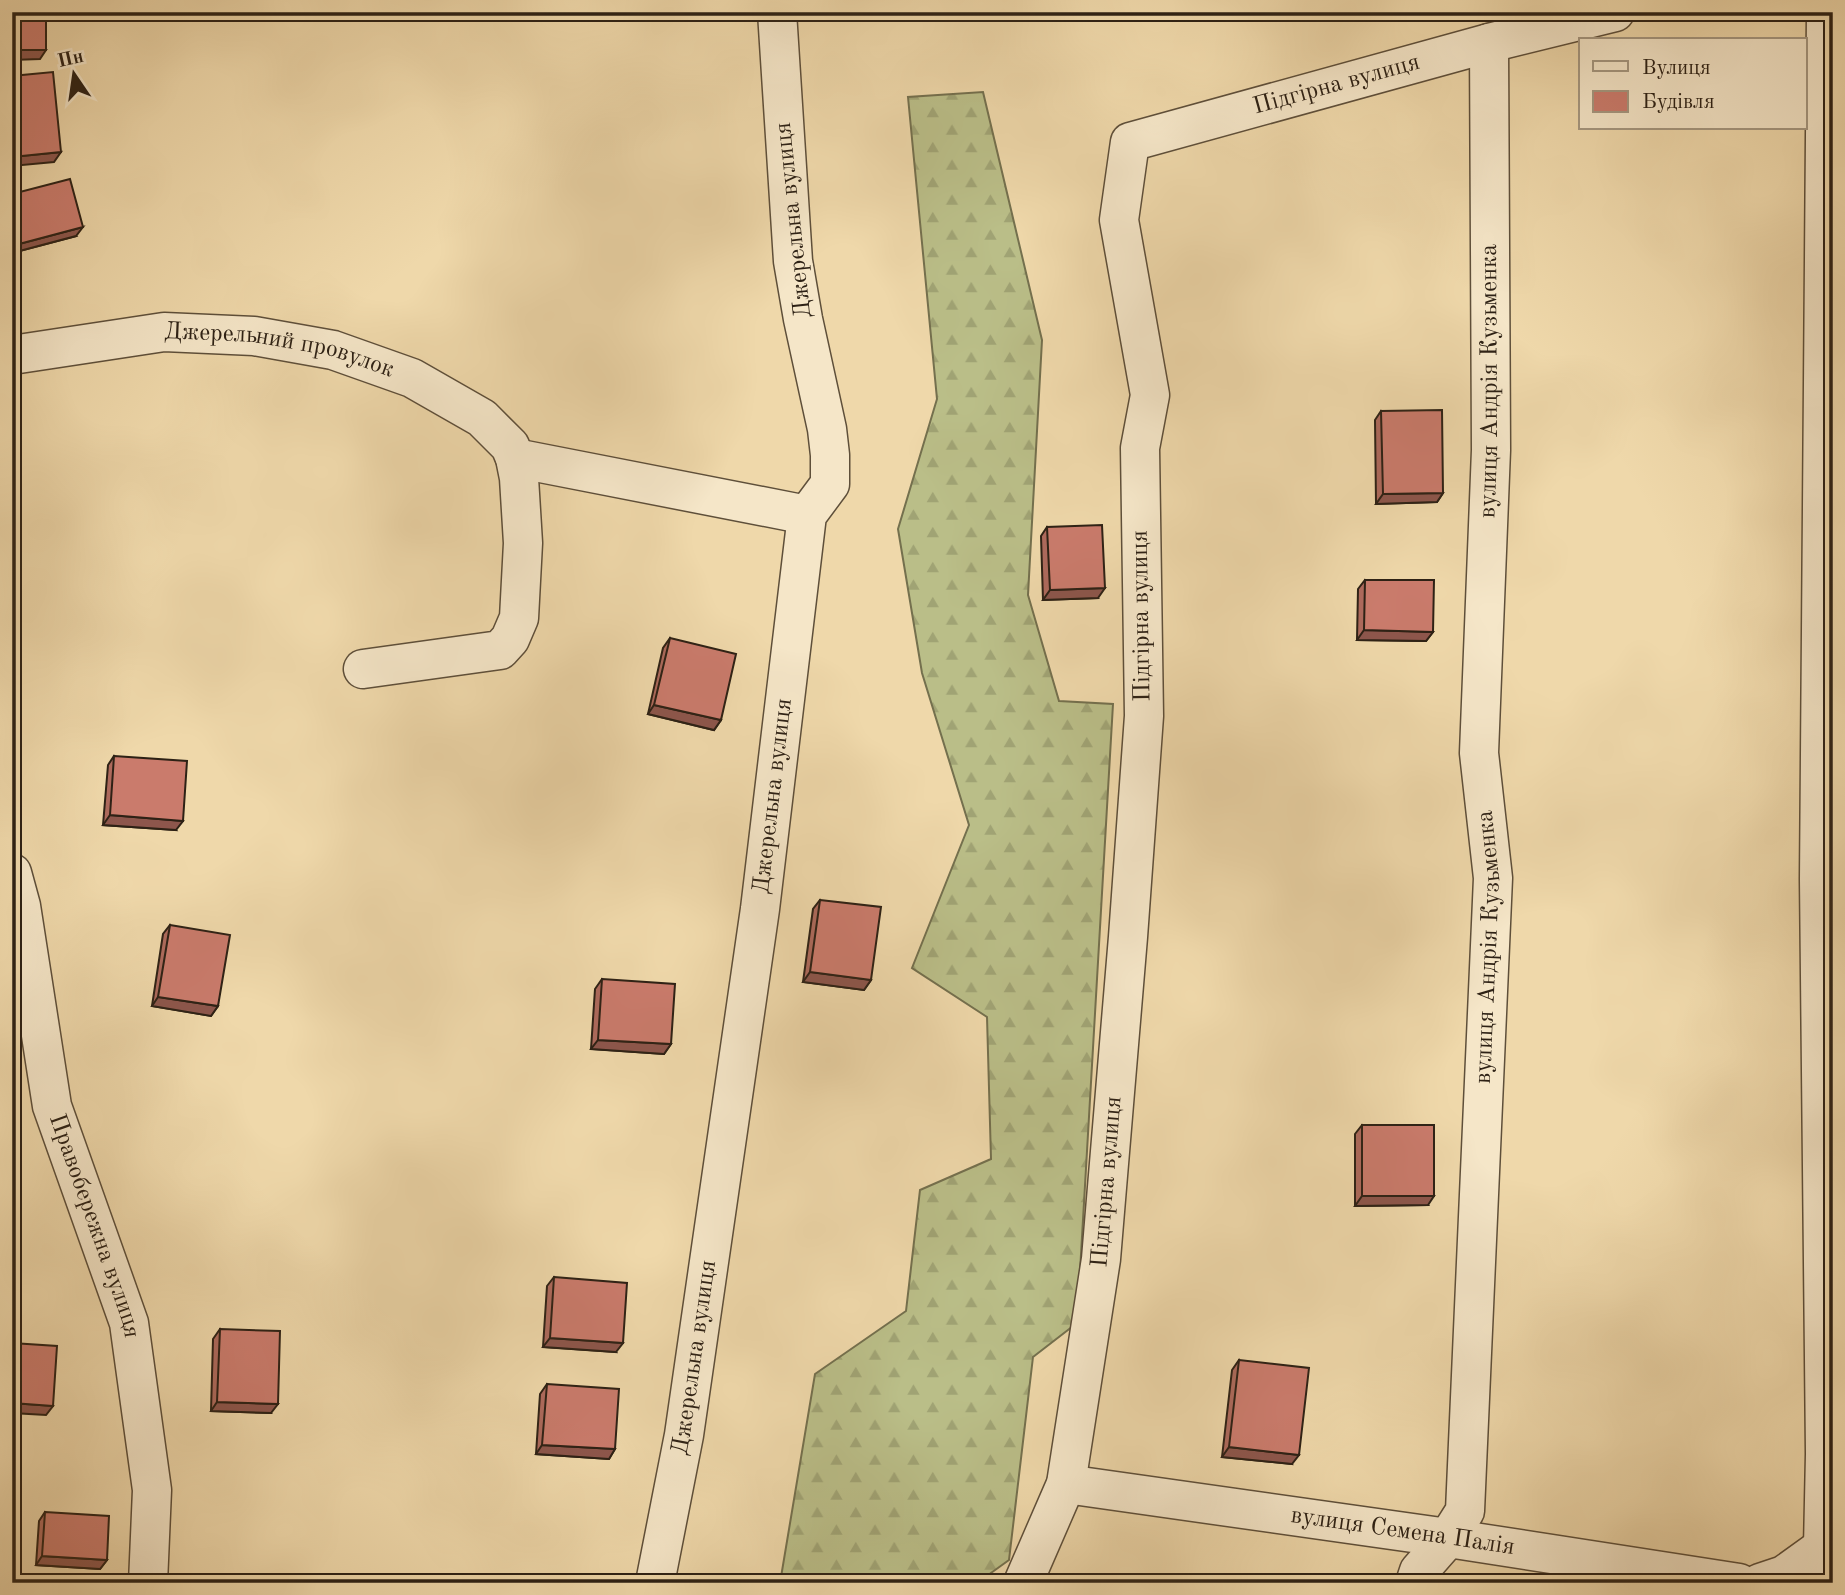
<svg xmlns="http://www.w3.org/2000/svg" width="1845" height="1595" font-family="'Old Standard TT',serif">
<defs>
<pattern id="forest-firs" width="22" height="20" patternUnits="userSpaceOnUse" patternTransform="scale(1.75)"><rect width="22" height="20" fill="#babe88"/><path d="M5 1l3.5 6h-7zM16 11l3.5 6h-7z" fill="#a0a374"/></pattern>
</defs>
<rect width="100%" height="100%" fill="#efd8aa"/>
<filter id="stains"><feTurbulence type="fractalNoise" baseFrequency=".00286" numOctaves="4"/><feColorMatrix values="0 0 0 0 .2 0 0 0 0 .09 0 0 0 0 .02 0 0 0 .5 -.17"/></filter>
<radialGradient id="worn" r=".72"><stop offset=".6" stop-color="#630" stop-opacity="0"/><stop offset="1" stop-color="#630" stop-opacity=".3"/></radialGradient>
<!-- forest -->
<path fill="url(#forest-firs)" stroke="#74704e" stroke-width="2" d="M983 92 1042 340 1028 595 1059 701 1113 704 1077 1323 1033 1357 1009 1560 977 1583H780L815 1374 906 1311 920 1190 991 1159 987 1017 912 968 969 825 922 673 898 529 937 399 908 97Z"/>
<g fill="none" stroke-linecap="round" stroke-linejoin="round">
<!-- minor casing -->
<g stroke="#5e4f3a" stroke-width="41">
<g id="minor">
<path id="s1" d="M12 355 164 332 254 336 333 350 412 378 482 418 510 446 515 458 519 478 523 543 519 618 510 639 500 650 363 669"/>
<path d="M515 458 807 515"/>
<path id="s2" d="M12 873 21 906 52 1106 129 1323 152 1490 148 1583"/>
<path id="s3" d="M1066 1484 1448 1538 1739 1583"/>
<path id="s4" d="M655 1583 684 1435 760 909 807 515 830 484V455L827 429 803 319 793 261 777 12"/>
<path id="s5" d="M1023 1583 1066 1484 1101 1259 1128 937 1144 716 1140 448 1150 395 1119 220 1130 142 1489 43 1615 12"/>
<path id="s6" d="M1415 1583 1419 1571 1448 1538 1465 1511 1493 878 1479 753 1491 450 1489 43"/>
<path d="M1760 1583 1784 1575 1823 1547H1832"/>
<path d="M1813 1583 1823 1547 1825 1454 1819 879 1826 12"/>
</g>
</g>
<!-- minor -->
<use href="#minor" stroke="#f5e6c8" stroke-width="38"/>
</g>
<!-- wall -->
<path fill="#ae6a5d" stroke="#2d2115" stroke-width="2" d="M12 194 76 236 12 253Z
M1381 411 1443 493 1437 502 1376 504 1375 420Z
M1047 527 1098 598 1043 600 1041 536Z
M1365 580 1433 632 1426 641 1357 640 1358 589Z
M670 638 721 720 714 730 648 714 663 648Z
M114 756 176 830 103 825 108 765Z
M820 900 871 980 864 990 803 982 813 909Z
M170 925 218 1006 211 1016 152 1006 163 934Z
M602 979 671 1044 664 1054 591 1049 595 989Z
M1362 1125 1428 1205 1355 1206V1134Z
M554 1277 616 1352 543 1347 547 1286Z
M220 1329 271 1413 211 1411 213 1339Z
M1239 1360 1292 1464 1222 1457 1232 1370Z
M547 1384 615 1449 609 1459 536 1454 540 1394Z
M45 1512 107 1560 100 1569 36 1565 39 1521Z"/>
<!-- shaded-wall -->
<path fill="#8d564c" stroke="#2d2115" stroke-width="2" d="M12 50H46L40 59 12 60Z
M61 152 54 162 12 166V157Z
M83 227 76 236 12 253 19 244Z
M1443 493 1437 502 1376 504 1383 494Z
M1105 588 1098 598 1043 600 1050 590Z
M1364 630 1433 632 1426 641 1357 640Z
M654 705 721 720 714 730 648 714Z
M110 815 183 821 176 830 103 825Z
M810 972 871 980 864 990 803 982Z
M158 997 218 1006 211 1016 152 1006Z
M598 1040 671 1044 664 1054 591 1049Z
M1362 1196H1434L1428 1205 1355 1206Z
M550 1338 623 1343 616 1352 543 1347Z
M217 1402 278 1404 271 1413 211 1411Z
M12 1403 53 1406 46 1415 12 1413Z
M542 1445 615 1449 609 1459 536 1454Z
M1229 1447 1299 1455 1292 1464 1222 1457Z
M42 1556 107 1560 100 1569 36 1565Z"/>
<!-- building -->
<path fill="#ca7b6c" stroke="#2d2115" stroke-width="2" d="M12 12H46V50H12Z
M53 72 61 152 12 157V76Z
M70 179 83 227 19 244 12 219V194Z
M1442 410 1443 493 1383 494 1381 411Z
M1102 525 1105 588 1050 590 1047 527Z
M1365 580H1434L1433 632 1364 630Z
M670 638 736 654 721 720 654 705Z
M114 756 187 761 183 821 110 815Z
M820 900 881 907 871 980 810 972Z
M170 925 230 935 218 1006 158 997Z
M602 979 675 984 671 1044 598 1040Z
M1362 1125H1434V1196H1362Z
M554 1277 627 1283 623 1343 550 1338Z
M220 1329 280 1331 278 1404 217 1402Z
M12 1343 57 1346 53 1406 12 1403Z
M1239 1360 1309 1368 1299 1455 1229 1447Z
M547 1384 619 1389 615 1449 542 1445Z
M45 1512 109 1516 107 1560 42 1556Z"/>
<g text-anchor="middle" dominant-baseline="central" stroke-width="5" stroke-linejoin="round" paint-order="stroke">
<!-- street labels -->
<g font-size="24" fill="#2d2115" stroke="#f5e6c8">
<text stroke="none"><textPath href="#s5" startOffset="1673">Підгірна вулиця</textPath></text>
<text transform="translate(794 220) rotate(-96)">Джерельна вулиця</text>
<text stroke="none"><textPath href="#s1" startOffset="271">Джерельний провулок</textPath></text>
<text stroke="none"><textPath href="#s6" startOffset="1220">вулиця Андрія Кузьменка</textPath></text>
<text transform="translate(1142 616) rotate(-91)">Підгірна вулиця</text>
<text stroke="none"><textPath href="#s4" startOffset="796">Джерельна вулиця</textPath></text>
<text stroke="none"><textPath href="#s6" startOffset="653">вулиця Андрія Кузьменка</textPath></text>
<text stroke="none"><textPath href="#s5" startOffset="413">Підгірна вулиця</textPath></text>
<text stroke="none"><textPath href="#s2" startOffset="364">Правобережна вулиця</textPath></text>
<text stroke="none"><textPath href="#s4" startOffset="229">Джерельна вулиця</textPath></text>
<text stroke="none"><textPath href="#s3" startOffset="340">вулиця Семена Палія</textPath></text>
</g>
</g>
<!-- margin -->
<rect width="1845" height="1595" fill="none" stroke="#efd8aa" stroke-width="42"/>
<rect x="14" y="14" width="1817" height="1567" fill="none" stroke="#2d2115" stroke-width="3.5"/>
<rect x="21" y="21" width="1803" height="1553" fill="none" stroke="#2d2115" stroke-width="2"/>
<!-- legend -->
<rect x="1579" y="38" width="228" height="91" fill="#f5e6c8" stroke="#a59780" stroke-width="2"/>
<rect x="1593" y="61" width="35" height="10" fill="#f5e6c8" stroke="#a59780" stroke-width="2"/>
<text x="1642" y="74" font-size="21" fill="#2d2115">Вулиця</text>
<rect x="1593" y="91" width="35" height="21" fill="#ca7b6c" stroke="#a59780" stroke-width="2"/>
<text x="1642" y="108" font-size="21" fill="#2d2115">Будівля</text>
<!-- north arrow -->
<g transform="translate(74 74) rotate(347)" stroke="#f5e6c8" stroke-width="5" paint-order="stroke">
<path d="M0-5L12 26L0 18L-12 26Z" fill="#2d2115"/>
<text y="-10" font-size="19" font-weight="bold" text-anchor="middle" fill="#2d2115">Пн</text>
</g>
<rect width="100%" height="100%" filter="url(#stains)"/>
<rect width="100%" height="100%" fill="url(#worn)"/>
</svg>
